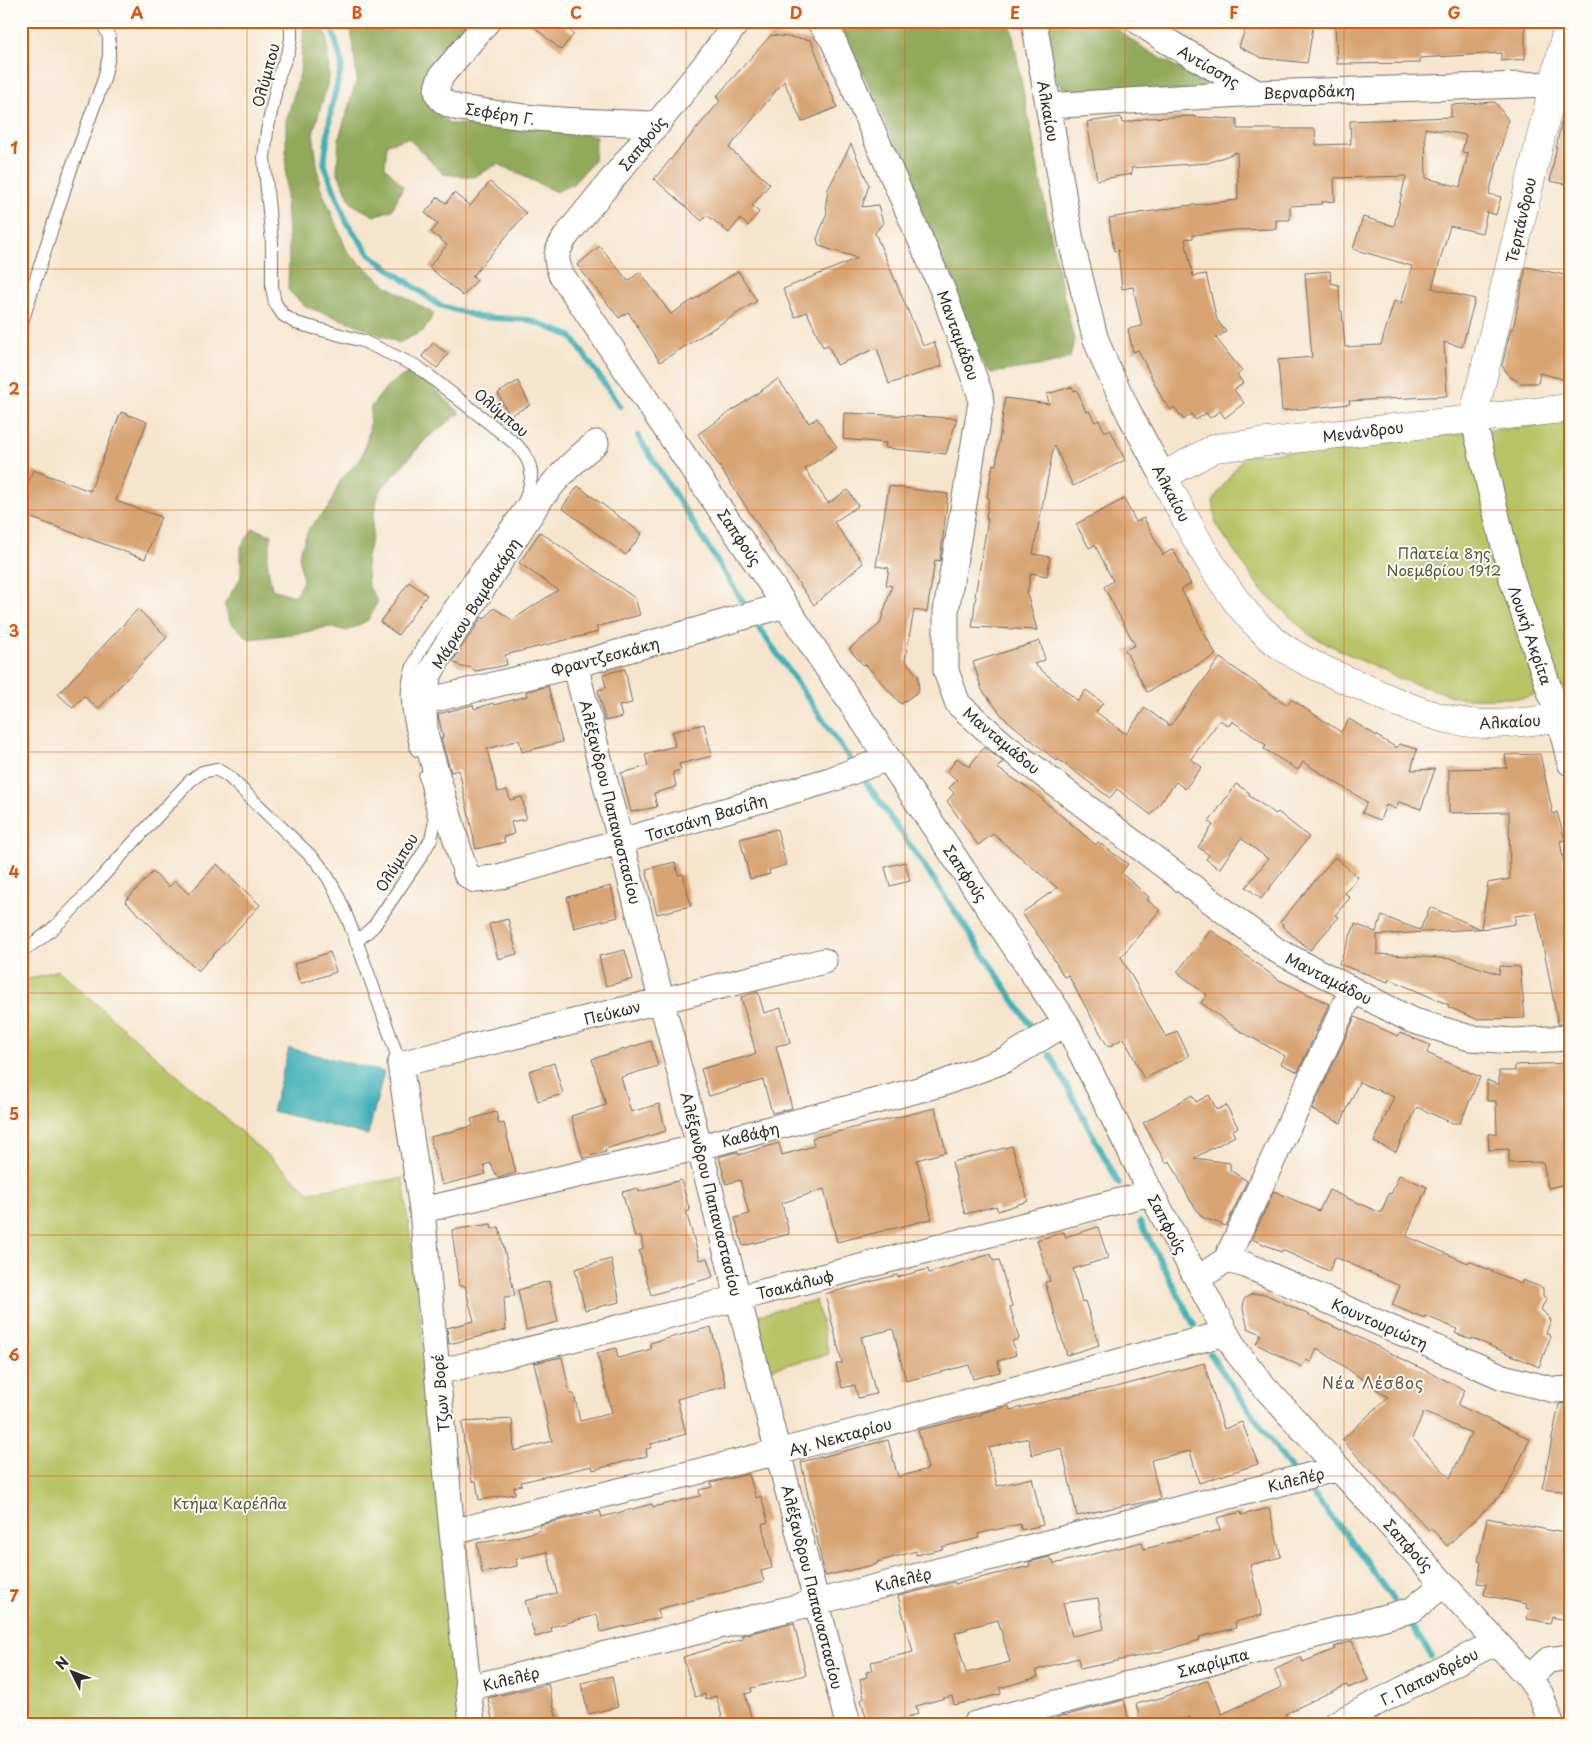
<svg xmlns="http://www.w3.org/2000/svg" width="1591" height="1745" font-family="'Playpen Sans',sans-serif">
<rect width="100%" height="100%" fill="#fdfcf7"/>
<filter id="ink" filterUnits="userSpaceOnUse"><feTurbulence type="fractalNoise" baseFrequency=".02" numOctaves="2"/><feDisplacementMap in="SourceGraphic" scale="10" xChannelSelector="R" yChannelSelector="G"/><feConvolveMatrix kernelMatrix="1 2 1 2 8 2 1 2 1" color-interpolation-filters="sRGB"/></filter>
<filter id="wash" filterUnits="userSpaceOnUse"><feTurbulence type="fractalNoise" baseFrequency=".0096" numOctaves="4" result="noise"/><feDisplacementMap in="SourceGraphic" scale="20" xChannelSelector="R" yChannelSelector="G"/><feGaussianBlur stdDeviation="1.12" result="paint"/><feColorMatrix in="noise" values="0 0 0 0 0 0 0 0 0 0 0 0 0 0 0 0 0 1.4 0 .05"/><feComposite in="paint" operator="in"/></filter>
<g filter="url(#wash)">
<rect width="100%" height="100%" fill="#f6e5cd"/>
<!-- green -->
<path fill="#b7c365" stroke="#717748" d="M1570 422V685L1523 698H1459L1397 678 1311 636 1261 590 1216 524 1213 500 1244 456Z
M58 970 309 1192 403 1178 427 1376 464 1724H21V981Z
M816 1300 829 1354 767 1370 755 1316Z"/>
<!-- forest -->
<path fill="#91a95a" stroke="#5e6a42" d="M303 21H320L327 36 329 79 313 133 320 186 348 253 387 286 434 314 423 331 399 343 360 326 304 306 288 290 289 254 286 203V121L300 74 304 26Z
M350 21H468L469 25 440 59 427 79 425 103 450 124 549 128 596 136 594 161 573 184 556 192 498 164 474 177 443 174 408 138 387 144 385 167 403 186 392 210 374 216 352 204 337 171 339 138 357 79Z
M837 21H1010L1055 257 1074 340 1070 358 1051 364 991 373 982 362 901 158 849 42Z
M1043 21H1108C1141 50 1169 63 1207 82L1208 90 1077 93 1060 86 1053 72Z
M409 372 428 383 460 413 427 438 379 492 373 518 372 537 366 560 368 585 378 601 368 620 348 631 328 627 301 633 249 639 230 622 224 604 241 577V547L253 528 272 535 267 561 272 589 295 596 303 581 299 555 309 528 329 507 340 481 362 457 369 431 371 407 387 386Z"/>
<!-- water -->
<path fill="#3fb0b6" stroke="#356e70" d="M289 1048 384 1072 368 1135 272 1111Z"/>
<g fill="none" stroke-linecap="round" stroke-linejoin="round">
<!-- stream -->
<path stroke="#3fb0b6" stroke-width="6" d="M330 21 342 65 331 110 324 164 347 223 370 255 439 305 479 317 529 320 571 336 620 406
M638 436 743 602
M758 626 854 765
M861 775 932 877 1033 1029
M1050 1055 1119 1184
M1140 1222 1194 1325
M1210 1354 1291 1469
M1305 1486 1351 1540 1393 1600
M1410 1624 1432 1656"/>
</g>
<g id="blocks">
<!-- building -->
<path fill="#d8a473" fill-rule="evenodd" d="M527 21H558L574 34 561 50Z
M1248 21H1314L1307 63 1262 58 1239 47Z
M1335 21H1525V59L1501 61V53L1420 58V63L1337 64Z
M771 35 811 40 837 107 802 122 784 81 729 148 770 184 752 206 759 212 748 226 740 219 729 233 707 215 702 221 654 179 720 101 716 97Z
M1495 102 1508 120 1489 194 1501 197 1496 215 1487 212 1482 233 1450 226 1432 288 1475 299 1462 347 1444 342 1447 396 1349 401 1350 404 1282 411 1278 360 1312 357 1305 273 1330 271 1331 283 1339 285 1340 311H1342L1345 347 1381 345 1394 301 1401 303 1412 266 1353 249 1363 217 1394 226 1406 176 1334 178 1335 201 1321 202 1322 204 1290 206V220H1276V229L1234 230 1193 235V238L1185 239 1193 276 1206 274 1217 320 1226 332 1216 338 1242 371 1237 375 1243 383 1234 390 1244 403 1225 418 1220 411 1210 418 1206 413 1196 420 1191 414 1184 420 1174 407 1171 410 1163 400 1138 350 1133 352 1128 329 1142 326 1133 287 1122 289 1118 250 1114 251 1109 218 1184 206 1238 200 1237 152 1208 163 1131 168 1132 174 1097 180 1087 122 1121 117 1122 123 1148 118 1194 116V117L1237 119V129H1315L1316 145 1351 144 1350 121 1451 117V105ZM1425 128 1466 135 1462 152 1468 153 1460 187 1426 178Z
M1561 123 1570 124V185L1550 181Z
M851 144 869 185 862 207 878 205 883 223 875 233 923 346 934 342 942 366 889 384 877 348 837 365 828 345 823 347 807 312 795 317 783 289 858 258 819 246 817 239 827 213 826 203 828 189Z
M490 182 526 213 472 277 477 280 463 296 429 267 447 245 431 232 438 224 425 213 438 197 446 203 454 193 470 206Z
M600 246 628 281 640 272 671 314 738 271 757 301 660 362 628 312 619 318 577 265Z
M1526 267 1570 276V381L1540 373 1538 383H1521L1510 377 1502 366 1511 328H1513Z
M433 343 448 354 437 368 422 356Z
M778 379 809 423 817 418 837 447 805 469 828 503 848 490 858 506 834 522 863 563 814 605 781 558H780L698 434Z
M518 381 530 405 509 416 498 393Z
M1072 387 1074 391 1077 390 1086 412 1089 411 1095 422 1099 420 1105 432 1110 429 1125 460 1073 486 1054 445 1033 554 1050 557 1047 576 1031 573 1027 593 1037 630 972 627 976 596H975L988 519H986L989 498 987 497 993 464 996 465 1005 398 1049 404 1047 394Z
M121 412 147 422 116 501 161 517 145 559 21 514V502L33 470 90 491Z
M844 413 912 416 957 418 946 454 885 448 886 443 843 439Z
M578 486 642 534 626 555 562 508Z
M889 486 948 494 940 561 935 560 927 612 914 610 905 660 918 676 919 691 901 704 865 664 863 665 849 649 880 624 892 586 886 585 889 568 876 566Z
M1124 499 1136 522 1144 518 1163 555 1173 549 1191 584 1181 589 1216 655 1147 692 1125 650 1135 645 1104 587 1113 581 1095 545 1089 548 1076 524Z
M540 532 635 598 640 615 596 627 598 632 505 655 507 665 476 671 469 667H461L453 661 482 617 484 619 494 608 512 620 558 590 519 563Z
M409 582 427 595 398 635 380 622Z
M138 609 167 637 98 709 84 696 73 708 58 694Z
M1040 641 1045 660 1034 664 1078 701 1086 690 1103 703 1096 712 1126 734 1145 708 1170 726 1220 658 1287 705 1291 699 1341 732 1349 719 1397 748 1399 744 1417 749 1411 770 1435 769 1421 809 1399 802 1396 809 1386 805 1380 820 1362 813 1367 802 1303 762 1298 770 1264 749 1266 745 1232 721 1229 726 1220 720 1191 759 1202 767 1185 789 1176 782 1151 815 1117 789 1110 798 1058 759 1057 761 1004 718 982 690 973 662Z
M625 669 632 703 619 706 622 717 605 721 598 690 606 688 603 674Z
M548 686 562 742 522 752 519 740 487 749 498 792 507 790 510 800 522 797 526 819 511 822 514 834 503 837 505 842 476 849 459 770 451 772 441 738H443L438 714 473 705 474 709 493 703 494 705 527 696 526 692Z
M704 724 712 756 679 764 681 770 673 772 676 787 654 793 657 807 631 812 621 773 648 766 645 754 675 746 672 732Z
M984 747 1003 762 997 768 1031 790 1096 845 1098 842 1128 864 1121 873 1149 897 1147 900 1160 910 1121 957 1166 1037 1177 1031 1189 1056 1144 1079 1124 1038 1108 1047 1068 975 1064 977 1048 949 1022 913 1057 888 993 834 978 845 947 801 954 793 949 788 957 780 947 772 957 758 969 767Z
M1540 754 1553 814 1557 812 1565 840 1560 841 1570 898V1024H1558L1537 913 1515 916V924L1491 928 1377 935V954L1453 959 1499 974 1500 966 1520 967 1525 1018 1476 1019 1448 1007 1449 1005 1389 979 1388 982 1339 964 1355 924 1376 932 1382 916 1420 930 1430 907 1481 929 1488 883 1510 879 1509 812 1449 813V769L1507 768 1505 755Z
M1236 784 1250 793 1248 795 1276 814 1278 812 1309 837 1261 899 1246 887 1268 859 1241 838 1219 869 1206 859 1209 855 1198 847 1213 825 1209 822Z
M777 829 786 865 769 870 770 874 750 879 740 839Z
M1335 857 1358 877 1345 893 1350 898 1335 915 1339 917 1310 950 1282 926 1283 924 1280 922Z
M675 862 678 875 683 874 691 906 657 914 646 869Z
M905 862 910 881 890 886 885 867Z
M217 864 260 905 198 971 125 901 153 872 169 887 175 881 189 894Z
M611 886 618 917 574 928 567 897Z
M508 919 517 954 498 959 489 924Z
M1211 930 1279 980 1329 1004 1298 1072 1281 1064 1285 1056 1240 1031 1201 1003 1207 995 1177 972Z
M625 950 633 979 606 986 599 956Z
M330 952 336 972 300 984 294 964Z
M758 992 764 1013 781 1008 790 1043 776 1046 792 1108 772 1113 763 1080 709 1096 701 1069 756 1054 741 997Z
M1355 1017 1398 1036 1400 1033 1430 1045 1427 1053 1480 1077 1460 1123H1452L1417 1107 1396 1152 1374 1142 1394 1097 1359 1082 1341 1123 1312 1110Z
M651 1041 658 1066 621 1077 631 1112 659 1104 666 1131 605 1149 606 1152 583 1158 571 1116 606 1105 592 1059Z
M554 1063 563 1094 538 1101 529 1071Z
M1570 1063V1183L1548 1188 1543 1162 1509 1163V1149L1489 1150 1488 1134 1497 1133 1496 1101H1487V1080L1499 1085V1071H1515V1065Z
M1192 1095 1196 1102 1209 1095 1217 1110 1226 1105 1238 1127 1232 1131 1235 1136 1194 1158 1230 1163V1170L1247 1181 1226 1226 1202 1217 1190 1200 1170 1161 1166 1163 1143 1123Z
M935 1108 946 1152 917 1160 932 1219 837 1242 824 1189 782 1203 789 1234 743 1246 735 1218 749 1214 740 1180 726 1184 719 1157 738 1152 739 1155 779 1143 782 1155 814 1146 812 1138Z
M496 1112 499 1124 504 1123 516 1173 498 1178 490 1163 484 1165 486 1174 442 1185 430 1137 473 1126 471 1119Z
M1012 1146 1028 1201 998 1211 996 1206 965 1214 952 1162Z
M1399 1175 1427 1187 1406 1236 1468 1263 1469 1261 1521 1284 1523 1280 1543 1288V1296L1547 1298 1541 1309 1551 1320 1546 1333 1551 1336 1539 1367 1472 1338V1340L1455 1333 1457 1329 1426 1316 1425 1319 1392 1305 1400 1286 1335 1257 1329 1271 1282 1250 1281 1252 1252 1239 1274 1191 1319 1211 1329 1190 1381 1213 1389 1193 1391 1194Z
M681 1180 690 1211 686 1212 700 1260 707 1258 713 1277 651 1295 639 1251 643 1249 641 1236 635 1237 622 1192 638 1188 639 1192Z
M491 1224 492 1229 499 1227 515 1296 504 1297 506 1330 449 1344 447 1328 474 1321 465 1286H459L452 1230Z
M1098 1227 1108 1258 1073 1269 1082 1302 1085 1301 1099 1345 1067 1355 1045 1282 1050 1281 1037 1240 1064 1232 1065 1237Z
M991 1254 993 1261 999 1260 1012 1306 1010 1307 1019 1339 1012 1341 1016 1355 998 1361 1000 1372 973 1379 969 1365 906 1381 893 1329 861 1337 876 1394 858 1398 855 1385 842 1388 836 1364 842 1363 825 1294 897 1275 898 1277 928 1269 929 1273Z
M611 1259 620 1302 585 1310 575 1269Z
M549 1281 558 1322 526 1330 518 1290Z
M1252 1294H1265L1341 1330 1342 1329 1465 1390 1458 1405 1530 1439 1505 1491 1447 1546 1431 1528 1429 1530 1393 1492 1392 1493 1342 1440 1388 1397 1317 1348 1311 1362 1306 1360 1302 1367 1256 1344 1261 1334 1248 1328 1243 1309 1244 1299ZM1424 1412 1471 1433 1450 1478 1412 1438Z
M711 1327 726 1386 677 1399 686 1434 651 1444V1448L646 1449 647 1456 593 1470 592 1466 521 1482 522 1485 514 1487 515 1494 479 1500 476 1481H472L465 1443H464L462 1422 512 1419 514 1451 552 1441 534 1363 562 1357 570 1394H574L580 1421 612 1413 597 1353 616 1348 618 1358 651 1349 650 1343Z
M1204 1363 1224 1429 1242 1422 1258 1464 1199 1483 1190 1451 1151 1460 1160 1499 1131 1505 1130 1504 1077 1516 1062 1448 1032 1455 1028 1438 989 1448 997 1486 1032 1478 1043 1525 1021 1530 1020 1524 978 1534 979 1538 942 1547 943 1549 916 1555V1551L877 1562V1564L825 1576 801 1462 888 1440 898 1477 928 1469 918 1430 981 1415V1413L1009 1406 1010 1410 1074 1395 1117 1387Z
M1570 1403V1492L1542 1489 1559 1404Z
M749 1474 756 1498 761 1496 768 1522 762 1524 772 1568 761 1571 764 1582 658 1609 660 1618 601 1632 597 1615 551 1627 552 1632 535 1637 525 1601 557 1593 547 1552 516 1559 517 1566 482 1573 477 1543 512 1538 541 1530 540 1525 600 1511 602 1517 652 1504 653 1507 700 1496 699 1490 712 1487 711 1483Z
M1269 1508 1281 1557 1250 1565 1262 1615 1235 1622 1236 1628 1199 1637 1200 1640 1167 1650 1080 1669 1078 1658 1036 1670 1038 1677 1000 1688 1001 1694 954 1705 952 1696 916 1706 918 1714 883 1724H868L861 1700 864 1698 860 1679 867 1677 866 1672 873 1671 871 1662 913 1652 898 1596 954 1582 955 1584 1030 1566 1029 1562 1050 1557 1051 1560H1053L1054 1564 1142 1542 1144 1549 1220 1530 1217 1518 1241 1512 1242 1515ZM1098 1598 1104 1629 1072 1636 1063 1603ZM998 1620 1010 1662 966 1673 955 1633 967 1629V1628Z
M1487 1518 1553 1531 1554 1530 1570 1533V1621L1552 1617 1550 1623 1527 1619 1529 1609 1526 1608 1527 1604 1484 1595 1486 1584 1477 1583 1481 1562 1478 1561Z
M794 1623 806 1675 751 1688 752 1692 745 1694 753 1724H724L716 1696 706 1699 705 1694 695 1697 683 1657 743 1639 742 1635Z
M1352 1641 1368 1680 1348 1688 1347 1685 1324 1695 1285 1714 1290 1724H1201L1207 1721 1205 1718 1192 1723 1190 1717 1164 1724H1141L1136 1704 1164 1697 1208 1680 1222 1714 1282 1687 1274 1670 1301 1657 1303 1662 1335 1649 1334 1647Z
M612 1676 618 1707 588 1714 581 1683Z
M548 1684 558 1724H493L488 1698Z
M1124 1700 1130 1724H1056V1718Z"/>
</g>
</g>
<g filter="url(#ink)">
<use href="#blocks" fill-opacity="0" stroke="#726c64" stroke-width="1"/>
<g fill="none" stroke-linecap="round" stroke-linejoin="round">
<!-- lane casing -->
<g stroke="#726c64" stroke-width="14">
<path id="lane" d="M291 21V38L289 50 279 75 267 131 264 158 272 243V288L275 303 283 315 296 323 363 341 418 367 517 445C535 465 534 478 524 502L427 639C400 681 406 704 417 750
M21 325 70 172 104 79 109 56V37L102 21
M356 942 374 926 420 858 431 839 435 821 425 776
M21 951C53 934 78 903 102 877 131 845 160 813 190 781L202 772 216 769 228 776 317 862C338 888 348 920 360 951 374 989 387 1026 400 1064"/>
</g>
<!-- street casing -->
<g stroke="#726c64" stroke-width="27">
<path id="street" d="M488 21 442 75C438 83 434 92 441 99 450 109 469 109 481 111 540 121 598 122 658 124
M738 21 709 60 566 236C556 252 554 256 561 274L785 605 1066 1023 1151 1193 1226 1333 1236 1351 1261 1383 1529 1678 1541 1695 1551 1724
M819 21 833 40 943 291 980 394 981 402 946 611V671L958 704 1004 745 1276 950 1411 1020 1470 1038 1515 1041 1570 1038
M1034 21 1071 241 1095 337 1105 363 1130 415 1163 476
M1138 21 1165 40 1257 93
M1048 106 1257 93 1553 84 1570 80
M1473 418 1512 579 1559 718 1570 763
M596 443C575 459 558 477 541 498L440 655 429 675 423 702 426 738 466 874 475 880 495 878 830 780 888 758
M575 665 848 1724
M423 702 575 665 785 605
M422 1210 700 1147 941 1084 1005 1060 1066 1023
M1226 1260 1352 990
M1197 1279 1226 1260 1246 1265 1503 1377 1554 1390 1570 1389
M438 1372 739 1298 1151 1193
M452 1532 778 1452 1226 1333
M1529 1678 1548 1660 1570 1657
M468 1688 817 1602 1339 1468
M472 1724 452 1532 422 1210 400 1064 824 961
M975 1724 1412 1610 1444 1584
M1335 1724 1496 1642"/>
</g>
<!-- secondary casing -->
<g stroke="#726c64" stroke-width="29">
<path id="secondary" d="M1570 408 1215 448 1163 476C1189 526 1221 590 1261 629 1290 658 1329 672 1365 688 1403 705 1442 723 1484 724 1509 725 1535 720 1559 718L1570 713
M1473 418 1569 21"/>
</g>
<!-- lane -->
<use href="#lane" stroke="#fff" stroke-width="12"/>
<!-- street -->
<use href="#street" stroke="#fff" stroke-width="25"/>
<!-- secondary -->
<use href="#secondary" stroke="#fff" stroke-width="28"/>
</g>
</g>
<!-- grid -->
<path fill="none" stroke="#df570e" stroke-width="1" stroke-opacity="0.55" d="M247 21V1724M466 21V1724M686 21V1724M905 21V1724M1125 21V1724M1344 21V1724M21 269H1570M21 510H1570M21 752H1570M21 993H1570M21 1235H1570M21 1476H1570"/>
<g text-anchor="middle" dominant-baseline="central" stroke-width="4" stroke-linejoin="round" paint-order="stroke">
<!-- street labels -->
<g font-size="15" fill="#2b2b2b" stroke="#fdfcf7">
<text transform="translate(1209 66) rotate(30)">Αντίσσης</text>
<text transform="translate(265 75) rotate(-75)">Ολύμπου</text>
<text transform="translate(1309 91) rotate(-2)">Βερναρδάκη</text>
<text transform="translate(1049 111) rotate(80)">Αλκαίου</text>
<text transform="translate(500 113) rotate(9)">Σεφέρη Γ.</text>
<text transform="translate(642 143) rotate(-51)">Σαπφούς</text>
<text transform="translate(1520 220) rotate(-77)">Τερπάνδρου</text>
<text transform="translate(959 335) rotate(70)">Μανταμάδου</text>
<text transform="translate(502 412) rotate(40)">Ολύμπου</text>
<text transform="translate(1363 431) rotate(-7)">Μενάνδρου</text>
<text transform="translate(1172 493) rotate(62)">Αλκαίου</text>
<text transform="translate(740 537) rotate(56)">Σαπφούς</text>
<text transform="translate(475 603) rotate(-58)">Μάρκου Βαμβακάρη</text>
<text transform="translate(1531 635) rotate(71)">Λουκή Ακρίτα</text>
<text transform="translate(605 656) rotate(-15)">Φραντζεσκάκη</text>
<text transform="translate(1510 721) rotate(-3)">Αλκαίου</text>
<text transform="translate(1002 740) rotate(40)">Μανταμάδου</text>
<text transform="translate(611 802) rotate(76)">Αλέξανδρου Παπαναστασίου</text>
<text transform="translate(706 817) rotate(-17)">Τσιτσάνη Βασίλη</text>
<text transform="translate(396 862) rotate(-58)">Ολύμπου</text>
<text transform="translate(966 873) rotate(56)">Σαπφούς</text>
<text transform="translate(1329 978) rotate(27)">Μανταμάδου</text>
<text transform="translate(612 1012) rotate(-14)">Πεύκων</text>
<text transform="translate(750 1134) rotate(-14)">Καβάφη</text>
<text transform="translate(712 1194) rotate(76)">Αλέξανδρου Παπαναστασίου</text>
<text transform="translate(1168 1224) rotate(62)">Σαπφούς</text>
<text transform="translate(795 1284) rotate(-14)">Τσακάλωφ</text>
<text transform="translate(1380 1323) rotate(24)">Κουντουριώτη</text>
<text transform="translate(440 1393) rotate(-95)">Τζων Βορέ</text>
<text transform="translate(840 1436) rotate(-15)">Αγ. Νεκταρίου</text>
<text transform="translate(1296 1479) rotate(-14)">Κιλελέρ</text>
<text transform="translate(1409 1545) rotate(48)">Σαπφούς</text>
<text transform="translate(903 1579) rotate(-14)">Κιλελέρ</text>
<text transform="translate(813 1587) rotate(76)">Αλέξανδρου Παπαναστασίου</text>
<text transform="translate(1213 1662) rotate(-15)">Σκαρίμπα</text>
<text transform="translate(1429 1676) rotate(-27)">Γ. Παπανδρέου</text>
<text transform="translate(511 1678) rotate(-14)">Κιλελέρ</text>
</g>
<!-- park labels -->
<g font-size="15" fill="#55593c" stroke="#fdfcf7">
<text x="1444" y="552">Πλατεία 8ης<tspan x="1444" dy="17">Νοεμβρίου 1912</tspan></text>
<text x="230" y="1502">Κτήμα Καρέλλα</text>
</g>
<!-- neighbourhood labels -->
<g font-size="16" letter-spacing="1" fill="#685544" stroke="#fdfcf7">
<text x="1373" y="1382">Νέα Λέσβος</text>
</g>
</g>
<!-- margin -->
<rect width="1591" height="1745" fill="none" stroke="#fdfcf7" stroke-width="55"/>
<!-- north arrow -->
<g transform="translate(72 1672) rotate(312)" stroke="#fdfcf7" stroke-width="4" paint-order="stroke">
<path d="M0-4L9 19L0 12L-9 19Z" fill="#2b2b2b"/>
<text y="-8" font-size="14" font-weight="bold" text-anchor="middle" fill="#2b2b2b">N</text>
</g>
<rect x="28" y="28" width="1536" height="1690" fill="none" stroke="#df570e" stroke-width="2"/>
<g font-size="16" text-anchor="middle" font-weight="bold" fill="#df570e">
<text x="137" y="19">A</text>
<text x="357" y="19">B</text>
<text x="576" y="19">C</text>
<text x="796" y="19">D</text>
<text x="1015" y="19">E</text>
<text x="1234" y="19">F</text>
<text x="1454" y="19">G</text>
<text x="14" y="154">1</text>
<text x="14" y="395">2</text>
<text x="14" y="637">3</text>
<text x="14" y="878">4</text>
<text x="14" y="1120">5</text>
<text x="14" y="1361">6</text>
<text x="14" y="1602">7</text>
</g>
</svg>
